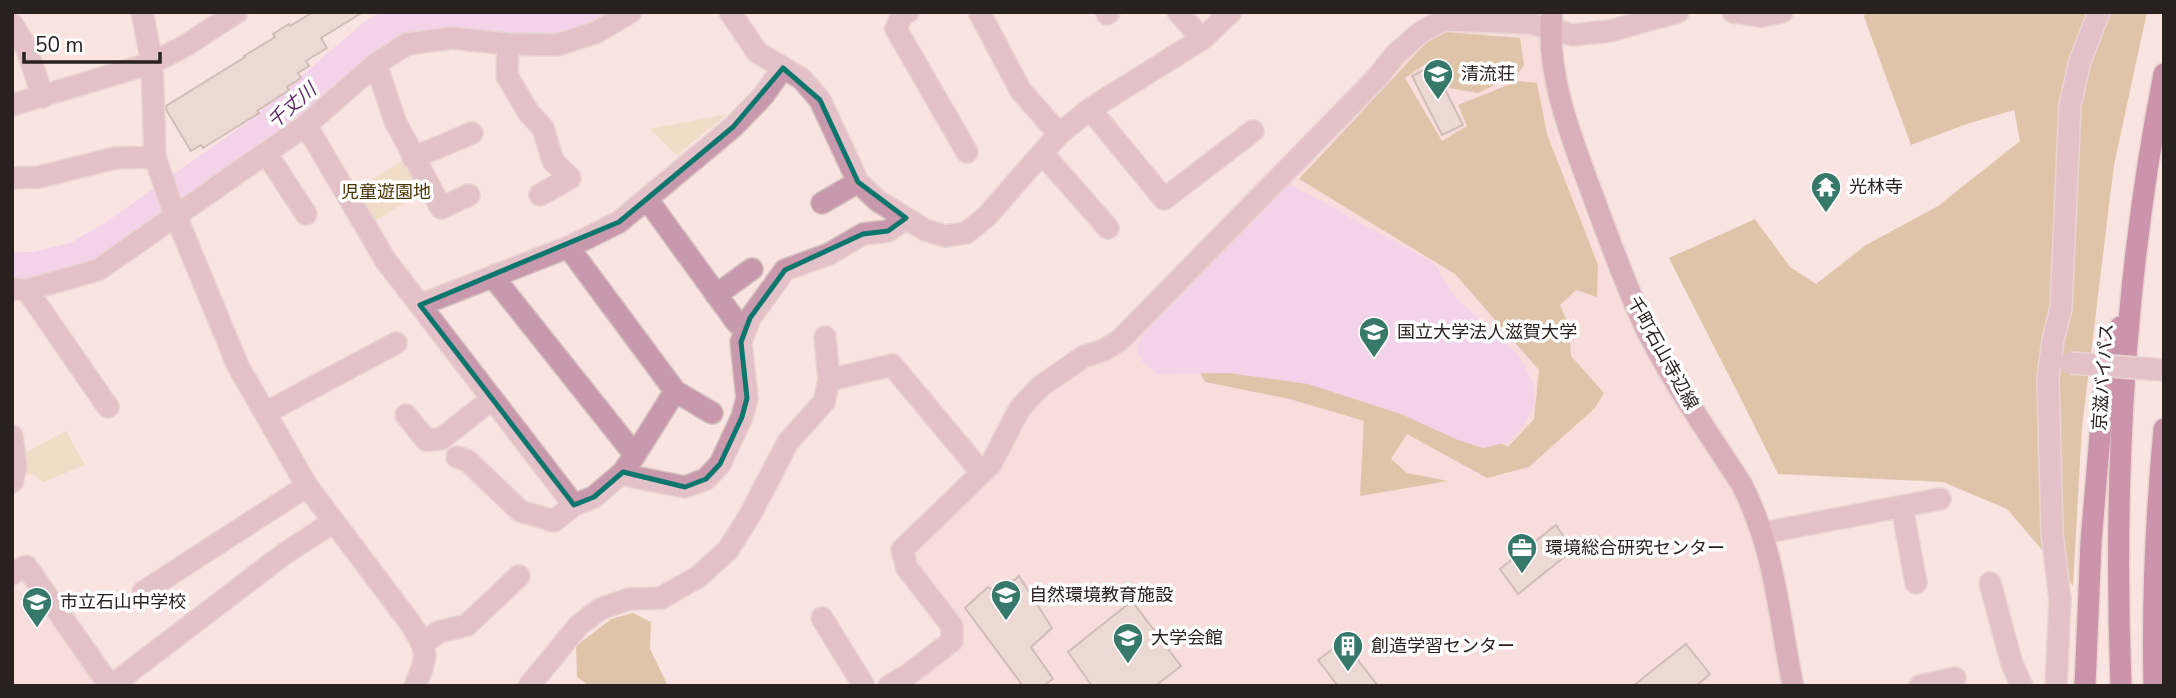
<svg xmlns="http://www.w3.org/2000/svg" width="2176" height="698" font-family="'Nunito Sans','Noto Sans JP',sans-serif">
<rect width="100%" height="100%" fill="#fae4e2"/>
<!-- built -->
<path fill="#f3d5d3" d="M1444 26 1541 33 1555 132 1607 274 1663 382 1732 490 1755 540 1782 686H904L958 643 914 565 911 551 1024 413 1086 364 1400 60Z
M13 584 35 608 57 617 103 686H12Z"/>
<!-- green -->
<path fill="#e6d2a9" d="M727 114 677 155 650 129Z
M405 159 423 191 373 222 354 191Z
M66 431 85 465 43 482 32 474 24 475 26 452Z"/>
<!-- forest -->
<path fill="#bda067" d="M1865 12H2147L2114 165 2082 427 2073 586 2007 509 1943 482 1778 474C1743 401 1705 330 1669 258L1755 219 1790 267 1816 284 1866 245 1938 206 2020 141 2014 110 1967 124 1911 145 1864 17Z
M1446 32 1520 38 1524 65 1518 74 1478 93 1449 88 1433 59 1405 78 1442 141 1467 126 1458 105 1518 81 1537 83 1547 134 1598 265 1597 297 1576 290 1560 305 1569 326 1571 356 1604 393 1595 408 1529 467 1487 478 1407 434 1391 459 1407 473 1448 481 1360 496 1364 421 1290 399 1205 382 1194 363 1301 371 1451 416 1508 447 1534 419 1539 370 1455 274 1299 179 1426 43Z
M633 613 651 622 650 649 668 686H589L577 677 576 646 611 619Z"/>
<!-- water -->
<path fill="#e9bff2" d="M1288 183 1435 264 1454 296 1519 355 1532 381 1535 403 1524 425 1508 442 1483 448 1458 440 1401 414 1308 384 1229 373 1156 374 1142 361 1137 351 1143 332Z"/>
<g fill="none" stroke-linecap="round" stroke-linejoin="round">
<!-- river -->
<path stroke="#e9bff2" stroke-width="33" d="M12 269 38 268 77 258 115 236 262 132 374 35 407 17 421 15C476 19 535 29 589 12"/>
</g>
<!-- building -->
<path fill="#decdc3" stroke="#9e8d84" stroke-width="2" d="M313 12H363L321 38 327 48 306 61 309 66 298 73 301 78 287 87 289 90 257 111 259 113 203 148 201 145 191 151 167 111 166 106 245 57 244 56 275 37 273 34 289 24 290 26Z
M1433 65 1463 125 1442 135 1412 76Z
M1556 525 1573 550 1518 594 1500 569Z
M1019 576 1052 628 1031 647 1053 679 1042 686H1023L965 608 988 587 998 594Z
M1132 601 1181 666 1155 686H1092L1068 652Z
M1343 641 1378 686H1338L1318 660Z
M1686 644 1710 674 1696 686H1633Z"/>
<g fill="none" stroke-linecap="round" stroke-linejoin="round">
<!-- minor casing -->
<g stroke="#d4c1bf" stroke-width="24">
<path id="minor" d="M142 12 152 63 155 157 171 204 238 366 307 486 411 624C429 653 428 655 415 686
M730 12 757 52 802 79 820 100 858 182 878 201 925 230 945 236 966 233 986 217 1059 134 1090 109 1202 39 1231 12
M908 12 902 15 896 29 967 152
M979 12 1021 91 1059 134
M1178 12 1202 39
M1733 12 1761 16 1782 12
M1107 14 1109 12
M12 24 26 47 43 97
M508 44 507 76 529 113 543 128 553 161 570 178 540 195
M376 64 395 121 441 208 469 195
M12 105 152 63 185 46 237 12
M1090 109 1164 199 1253 131
M306 125 386 261 420 305 571 246 619 222 733 127 763 96 783 68
M266 153 306 214
M1042 153 1108 228
M413 158 472 133
M12 178 39 177 115 158 155 157
M647 199 737 323
M822 203 858 182
M495 275 498 283 635 455 675 391 575 256 571 246
M12 289 27 290 98 270 306 125 376 64 407 44 452 38 508 44 557 45 597 32 631 12
M27 290 108 407
M716 295 752 269
M420 305 574 505 594 497 623 472
M829 380 892 365 982 473
M675 391 712 413
M265 413 396 343
M406 415 426 440 441 439 492 399
M12 436 16 467 12 482
M635 455 623 472 634 477 685 487 706 479 720 464 742 417 747 398 741 342 750 318 785 270 829 254 863 234 888 231 906 218
M457 457 468 461 520 511 554 521 574 505
M1902 507 1916 583
M1763 533 1940 499
M12 574 26 566 110 686
M1990 583 2012 664 2022 686
M143 592 307 486
M822 618 864 686
M423 643 439 632 467 625 519 576
M111 686 284 554 333 522
M529 686 579 625 600 609 629 599 661 598 698 577 728 550 750 515 788 442 824 402 829 380 825 337
M889 686 909 674 952 641V626L907 568 902 550 991 464 1020 408 1041 386 1083 357 1104 350 1120 340 1374 81 1396 54 1420 33 1442 20 1531 23 1572 35 1610 31 1678 12
M1920 686 1955 678
M2056 686 2060 600 2052 533 2048 378 2053 340 2061 308 2070 105 2080 61 2099 12"/>
</g>
<!-- secondary casing -->
<g stroke="#d4c1bf" stroke-width="24">
<path id="secondary" d="M1552 12C1546 72 1568 128 1588 183 1607 233 1624 283 1647 331 1674 385 1710 435 1742 485 1776 553 1778 613 1793 686"/>
</g>
<!-- motorway casing -->
<g stroke="#d4c1bf" stroke-width="24">
<path id="motorway" d="M2085 686 2091 542 2105 376 2120 327
M2121 686C2113 482 2124 275 2164 74
M2154 686C2152 600 2156 515 2164 429"/>
</g>
<!-- minor -->
<use href="#minor" stroke="#c898ac" stroke-width="21"/>
<!-- secondary -->
<use href="#secondary" stroke="#b46f8f" stroke-width="21"/>
<!-- motorway -->
<use href="#motorway" stroke="#963367" stroke-width="21"/>
<!-- minor-bridge casing -->
<g stroke="#d4c1bf" stroke-width="24" stroke-linecap="butt">
<path id="minor-bridge" d="M2070 363 2164 370"/>
</g>
<!-- minor-bridge -->
<use href="#minor-bridge" stroke="#c898ac" stroke-width="21"/>
</g>
<!-- marked area -->
<path d="M0 0H2176V698H0ZM783 68 820 100 858 182 906 218 888 231 863 234 785 270 750 318 741 342 747 398 742 417 720 464 706 479 685 487 623 472 594 497 574 505 420 305 619 222 733 127Z" fill="#fae4e2" fill-opacity=".55" fill-rule="evenodd"/>
<path fill="none" stroke="#0f766e" stroke-width="5" stroke-linejoin="round" d="M783 68 820 100 858 182 906 218 888 231 863 234 785 270 750 318 741 342 747 398 742 417 720 464 706 479 685 487 623 472 594 497 574 505 420 305 619 222 733 127Z"/>
<!-- icons -->
<defs>
<g id="university-pin" transform="scale(1.575)"><path d="M0 17L-7.5 6A9.5 9.5 0 1 1 7.5 6Z" fill="#367869" stroke="#fff"/><path d="M0-5L7-2L0 1L-7-2ZM-4 1L0 2.5L4 1V4Q0 6-4 4Z" fill="#fff"/></g>
<g id="temple-pin" transform="scale(1.575)"><path d="M0 17L-7.5 6A9.5 9.5 0 1 1 7.5 6Z" fill="#367869" stroke="#fff"/><path d="M0-6L5-2H3V0L6.5 2.5H4V6H1.5V3h-3V6H-4V2.5H-6.5L-3 0V-2H-5Z" fill="#fff"/></g>
<g id="office-pin" transform="scale(1.575)"><path d="M0 17L-7.5 6A9.5 9.5 0 1 1 7.5 6Z" fill="#367869" stroke="#fff"/><path d="M-6-3h4V-5.5h4V-3h4V5H-6ZM-1-4.5V-3h2v-1.5ZM-6 0V1H6V0Z" fill="#fff"/></g>
<g id="school-pin" transform="scale(1.575)"><path d="M0 17L-7.5 6A9.5 9.5 0 1 1 7.5 6Z" fill="#367869" stroke="#fff"/><path d="M0-5L7-2L0 1L-7-2ZM-4 1L0 2.5L4 1V4Q0 6-4 4Z" fill="#fff"/></g>
<g id="building-pin" transform="scale(1.575)"><path d="M0 17L-7.5 6A9.5 9.5 0 1 1 7.5 6Z" fill="#367869" stroke="#fff"/><path d="M-4-6H4V6H1V3H-1V6H-4ZM-2.5-4.3h1.7v1.8h-1.7ZM.8-4.3h1.7v1.8H.8ZM-2.5-1h1.7V.8h-1.7ZM.8-1h1.7V.8H.8Z" fill="#fff"/></g>
</defs>
<g fill-rule="evenodd">
<use href="#university-pin" x="1438" y="74"/>
<use href="#temple-pin" x="1826" y="187"/>
<use href="#university-pin" x="1374" y="332"/>
<use href="#office-pin" x="1522" y="548"/>
<use href="#university-pin" x="1006" y="595"/>
<use href="#school-pin" x="37" y="602"/>
<use href="#university-pin" x="1128" y="638"/>
<use href="#building-pin" x="1348" y="646"/>
</g>
<g text-anchor="middle" dominant-baseline="central" stroke-width="7" stroke-linejoin="round" paint-order="stroke">
<!-- poi labels -->
<g font-size="18" fill="#282120" stroke="#fff" text-anchor="start">
<text x="1461" y="74">清流荘</text>
<text x="1849" y="187">光林寺</text>
<text x="1397" y="332">国立大学法人滋賀大学</text>
<text x="1545" y="548">環境総合研究センター</text>
<text x="1029" y="595">自然環境教育施設</text>
<text x="60" y="602">市立石山中学校</text>
<text x="1151" y="638">大学会館</text>
<text x="1371" y="646">創造学習センター</text>
</g>
<!-- park labels -->
<g font-size="18" fill="#493503" stroke="#fff">
<text x="386" y="192">児童遊園地</text>
</g>
<!-- street labels -->
<g font-size="18" fill="#282120" stroke="#fff">
<text transform="translate(1663 353) rotate(61)">千町石山寺辺線</text>
<text transform="translate(2103 377) rotate(-86)">京滋バイパス</text>
</g>
<!-- water labels -->
<g font-size="19" font-style="italic" fill="#5d2b67" stroke="#fff">
<text transform="translate(292 106) rotate(-41)">千丈川</text>
</g>
</g>
<!-- border -->
<rect width="2176" height="698" fill="none" stroke="#282120" stroke-width="28"/>
<!-- scale -->
<path d="M24 52v10h136v-10" fill="none" stroke="#282120" stroke-width="3.5"/>
<text x="35" y="52" font-size="21" fill="#282120" stroke="#ffffff" stroke-width="5" paint-order="stroke">50 m</text>
</svg>
